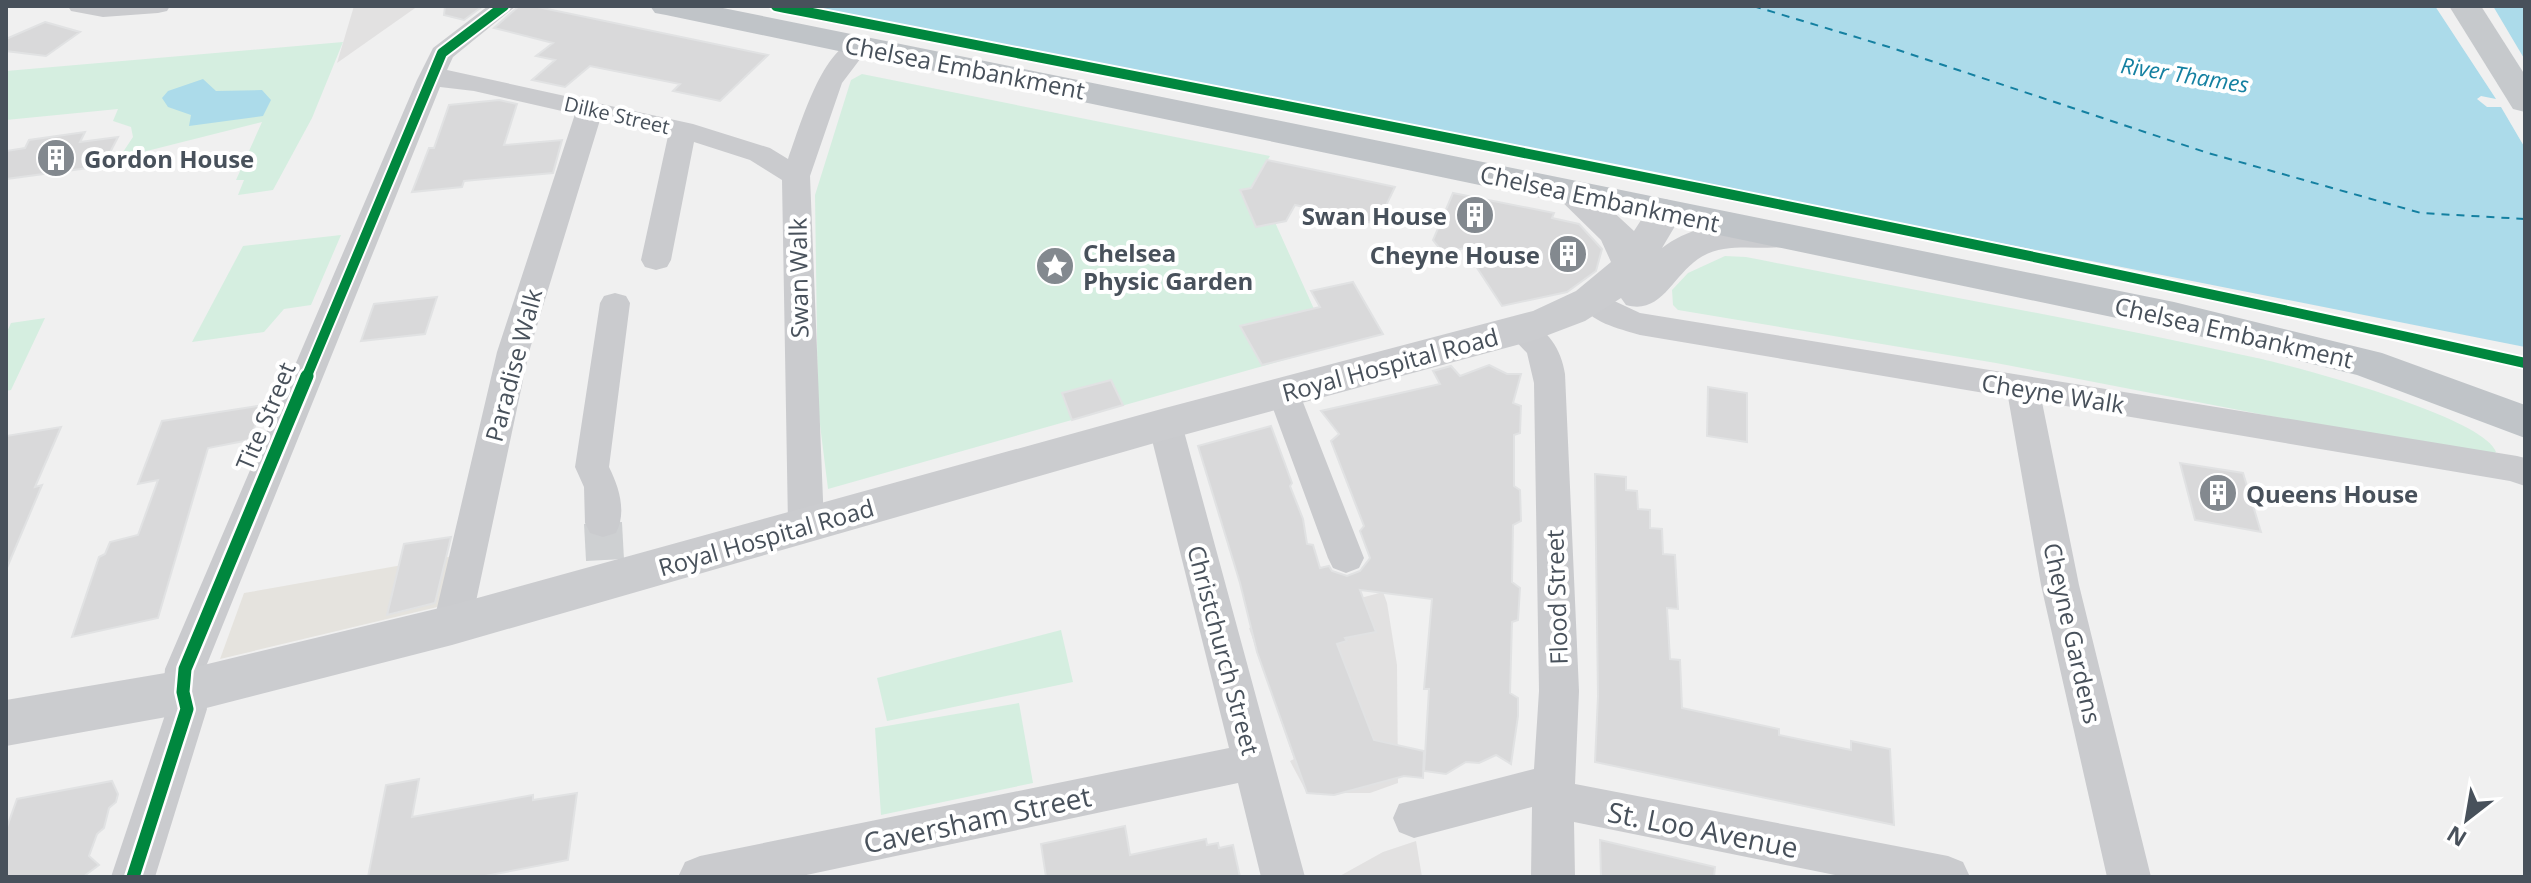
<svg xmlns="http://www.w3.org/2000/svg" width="2531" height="883" font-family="'Open Sans',sans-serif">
<rect width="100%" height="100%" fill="#f0f0f0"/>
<!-- commercial -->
<path fill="#e5e3de" d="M459 555 450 604 220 659 244 593Z"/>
<!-- education -->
<path fill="#e2e1e1" d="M354 6H418L337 63Z
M1383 592 1387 603 1397 665 1398 783 1370 793H1307L1290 761 1294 759 1249 628Z
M1416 841 1422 877H1338L1383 852Z"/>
<!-- green -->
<path fill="#d5eee0" d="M343 42 312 118 273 190 238 195 244 180H236L262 122 119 158 133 137 131 127 113 121 118 109 6 120V71Z
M862 74 1270 156 1256 180 1314 309 1334 346 828 489 818 409 815 195 851 80Z
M341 235 311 305 284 309 264 332 192 342 243 246Z
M1725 256 1746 257C1917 291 2088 321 2257 358 2298 367 2484 417 2496 452L2488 458 1996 363 1678 310 1673 305 1672 290 1688 273Z
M45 318 11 390 6 391V334L11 323Z
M1061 630 1073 682 887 721 877 678Z
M1019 703 1033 783 881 815 875 728Z"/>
<!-- water -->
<path fill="#acdbea" d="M805 6H2525V347Z
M203 79 216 91 262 90 271 100 263 116 189 126 191 115 168 107 162 98 168 91Z"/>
<!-- pier -->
<path fill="#f0f0f0" d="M2435 6H2493L2525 60V148L2501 107H2487L2477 99 2481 96 2496 99Z"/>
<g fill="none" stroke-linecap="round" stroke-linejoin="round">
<!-- ferry -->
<path stroke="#1480a1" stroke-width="2" stroke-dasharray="8 7" stroke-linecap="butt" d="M1753 6 1889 47 2208 153 2421 213 2525 219"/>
</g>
<!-- building -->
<path fill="#d9d9da" stroke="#e1e2e3" stroke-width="2" d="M445 6H483L464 20 444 15Z
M519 6H533L768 55 720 101 673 91 680 84 590 66 565 87 532 80 555 60 536 56 553 43 494 28Z
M45 22 80 32 46 56 6 51V39Z
M499 100 517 104 504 145 562 140 553 173 464 181 462 187 412 192 429 148H434L449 105Z
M85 132 80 142 118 137 103 166 6 179V151L25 148 29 140Z
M1267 160 1344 176 1395 187 1377 224 1295 205 1286 221 1256 227 1240 190 1251 188Z
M1453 193 1554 213 1552 218 1579 224 1602 249 1596 271 1567 292 1502 306 1464 248 1444 254 1433 240Z
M1353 282 1383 334 1262 365 1240 326 1320 307 1311 291Z
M437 297 425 334 361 341 374 304Z
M1489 365 1507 374H1521L1513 403 1521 406 1520 433 1514 435V486L1520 490 1521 521 1513 525 1512 582 1520 588 1518 620 1512 622 1510 693 1518 698V716L1511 764 1496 755 1479 763 1466 762 1446 774 1424 771 1429 689H1424L1432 599 1360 590 1376 632 1345 638 1347 641 1337 644 1374 740 1424 751 1423 778 1404 776 1334 795 1307 793 1257 652 1240 583 1198 446 1271 426 1292 483 1290 486 1303 519 1307 544 1313 545 1320 568 1329 566 1332 571 1347 576 1360 571 1370 558 1360 531 1364 526 1331 441 1339 434 1321 411 1440 384 1433 371 1451 366 1460 376Z
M1111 380 1123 405 1072 420 1062 393Z
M1708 387 1747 393V442L1707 436Z
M264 405 249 440 208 448 158 618 72 637 99 557 105 554 110 542 138 535 158 480 138 484 162 421Z
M61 427 35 487 42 485 6 570V436Z
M2180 463 2243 473 2261 532 2195 520Z
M1595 474 1626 477V490L1637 491 1638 509 1650 510V528L1662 529 1663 554 1675 555 1678 609 1667 608 1670 659 1680 660 1682 708 1779 729V735L1851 750V741L1890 749 1894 825 1595 762 1598 696Z
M451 537 435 603 387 615 404 544Z
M419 779 412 817 533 795V800L577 793 568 860 480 877H368L386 785Z
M112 781 118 794 116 802 109 808 104 828 97 834 89 856 99 865 83 877H6V830L17 799Z
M1125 826 1130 855 1206 839 1207 845 1218 843 1219 848 1233 845 1240 877H1046L1041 844Z
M1600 840 1715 867 1714 877H1601Z"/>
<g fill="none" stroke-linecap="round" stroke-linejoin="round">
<!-- minor-tunnel -->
<path stroke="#ced0d2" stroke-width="38" stroke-dasharray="38 19" stroke-linecap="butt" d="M603 523 605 560"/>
<!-- minor -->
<path fill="#cacbce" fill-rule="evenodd" d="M68 6H170L167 11 158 13 103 17 71 11Z
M488 6H516L453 57 447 70 693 124 770 148 788 159C799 130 826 31 866 41L870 46 842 83 810 176 824 525 819 535 806 539 793 535 788 525 782 180 750 160 694 142 671 260 667 267 656 270 645 267 641 260 668 136 600 120 529 352 471 625 465 636 452 641 439 636 433 625 497 352 575 114 474 91 440 87 205 669 203 692 207 709 155 877H111L167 709 163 692 165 669 417 80 433 48Z
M1593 291 1640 313 2517 456 2525 458V486L2510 481 2042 402 2079 585 2151 877H2107L2041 585 2008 397 1640 335C1617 328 1591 323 1578 301L1582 294Z
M615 293 626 296 630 303 609 467C619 487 627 512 616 533L603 537 590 533 585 523 584 487 575 467 600 303 604 296Z
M1521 319C1547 327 1561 348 1565 374L1579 691 1575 784 1948 856 1963 862 1970 877H1845L1574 822 1575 877H1531L1532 807 1414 838 1399 832 1393 818 1399 804 1534 769 1539 691 1534 383 1527 353 1505 330 1510 322Z
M1283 380 1295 384 1299 392 1364 558 1359 568 1346 573 1333 568 1328 558 1267 392 1271 384Z
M1165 412 1177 415 1182 424 1305 877H1261L1238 783 797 877H678L685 862 700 856 1229 748 1148 424 1153 415Z"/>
<!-- secondary -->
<path fill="#cbcccf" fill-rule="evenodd" d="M1569 180 1582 183 1634 231 1652 203 1665 199 1678 203 1684 211 1662 248C1697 221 1754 216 1795 227L1801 236 1795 245C1764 253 1727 239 1698 259 1672 277 1661 315 1626 305L1621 298 1585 321 1535 340 1165 440 452 645 183 714 6 746V700L183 670 452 605 1165 408 1533 311 1576 291 1611 262 1601 240 1551 191 1556 183Z"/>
<!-- primary -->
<path fill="#c6c9cc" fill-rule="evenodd" d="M2449 6H2481L2525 75V112L2513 109Z"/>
<!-- trunk -->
<path fill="#c0c4c8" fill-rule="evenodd" d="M650 6H713L2174 302 2382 353 2525 405V438L2357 375 2174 330 666 15 655 13Z"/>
<!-- cycleway-far1 casing -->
<g stroke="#fff" stroke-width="14">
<path id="cycleway-far1" d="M776 6C1360 120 1944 233 2525 363
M306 378 442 53 504 6"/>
</g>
<!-- cycleway casing -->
<g stroke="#fff" stroke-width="18">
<path id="cycleway" d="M133 877 187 709 183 692 185 669 307 376"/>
</g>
<!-- cycleway-far1 -->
<use href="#cycleway-far1" stroke="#00873e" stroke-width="10"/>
<!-- cycleway -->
<use href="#cycleway" stroke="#00873e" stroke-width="13"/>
</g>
<!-- icons -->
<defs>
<g id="building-disc" transform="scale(2)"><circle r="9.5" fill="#83898f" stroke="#fff"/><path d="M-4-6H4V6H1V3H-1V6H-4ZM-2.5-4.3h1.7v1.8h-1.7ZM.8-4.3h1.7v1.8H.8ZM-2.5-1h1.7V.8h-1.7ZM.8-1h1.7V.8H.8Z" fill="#fff"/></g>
<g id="sight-disc" transform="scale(2)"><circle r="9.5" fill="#83898f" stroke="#fff"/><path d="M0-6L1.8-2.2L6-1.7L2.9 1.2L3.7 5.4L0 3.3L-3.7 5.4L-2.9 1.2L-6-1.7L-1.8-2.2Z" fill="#fff"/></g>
</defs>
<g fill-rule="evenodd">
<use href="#building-disc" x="56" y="158"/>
<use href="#building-disc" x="1475" y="215"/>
<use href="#building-disc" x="1568" y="254"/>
<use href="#sight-disc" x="1055" y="266"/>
<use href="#building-disc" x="2218" y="493"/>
</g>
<g text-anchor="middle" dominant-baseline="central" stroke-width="8" stroke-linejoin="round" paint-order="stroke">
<!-- far-street labels -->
<g font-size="20" fill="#48515b" stroke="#fff">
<text transform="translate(617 115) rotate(13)">Dilke Street</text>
</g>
<!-- far-water labels -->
<g font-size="22" font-style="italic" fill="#1480a1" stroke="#fff">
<text transform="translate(2185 74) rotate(9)">River Thames</text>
</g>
<!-- street labels -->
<g font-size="24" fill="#48515b" stroke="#fff">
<text transform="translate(965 67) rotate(11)">Chelsea Embankment</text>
<text transform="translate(1600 198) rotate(12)">Chelsea Embankment</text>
<text transform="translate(798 278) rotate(-91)">Swan Walk</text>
<text transform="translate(2234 332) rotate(13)">Chelsea Embankment</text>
<text transform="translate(1390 364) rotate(-15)">Royal Hospital Road</text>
<text transform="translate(513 365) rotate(-75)">Paradise Walk</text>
<text transform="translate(2053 393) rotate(9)">Cheyne Walk</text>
<text transform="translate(265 416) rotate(-67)">Tite Street</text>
<text transform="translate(766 537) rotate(-16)">Royal Hospital Road</text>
<text transform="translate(1556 597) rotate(-92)">Flood Street</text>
<text transform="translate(2073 633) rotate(77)">Cheyne Gardens</text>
<text transform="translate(1224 650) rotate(75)">Christchurch Street</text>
</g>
<!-- poi labels -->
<g font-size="24" font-weight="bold" fill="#48515b" stroke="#fff" text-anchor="start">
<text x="84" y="158">Gordon House</text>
<text x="1447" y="215" text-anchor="end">Swan House</text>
<text x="1083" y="252">Chelsea<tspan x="1083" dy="28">Physic Garden</tspan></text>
<text x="1540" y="254" text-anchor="end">Cheyne House</text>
<text x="2246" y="493">Queens House</text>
</g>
<!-- near-street labels -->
<g font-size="28" fill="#48515b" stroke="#fff">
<text transform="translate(977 819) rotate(-12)">Caversham Street</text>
<text transform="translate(1703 829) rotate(11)">St. Loo Avenue</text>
</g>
</g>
<!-- border -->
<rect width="2531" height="883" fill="none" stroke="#48515b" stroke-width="16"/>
<!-- north arrow -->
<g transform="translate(2467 819) rotate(211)" stroke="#ffffff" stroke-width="6" paint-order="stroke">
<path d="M0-6L14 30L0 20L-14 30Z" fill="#48515b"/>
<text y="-12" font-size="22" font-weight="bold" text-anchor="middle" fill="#48515b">N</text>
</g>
</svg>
